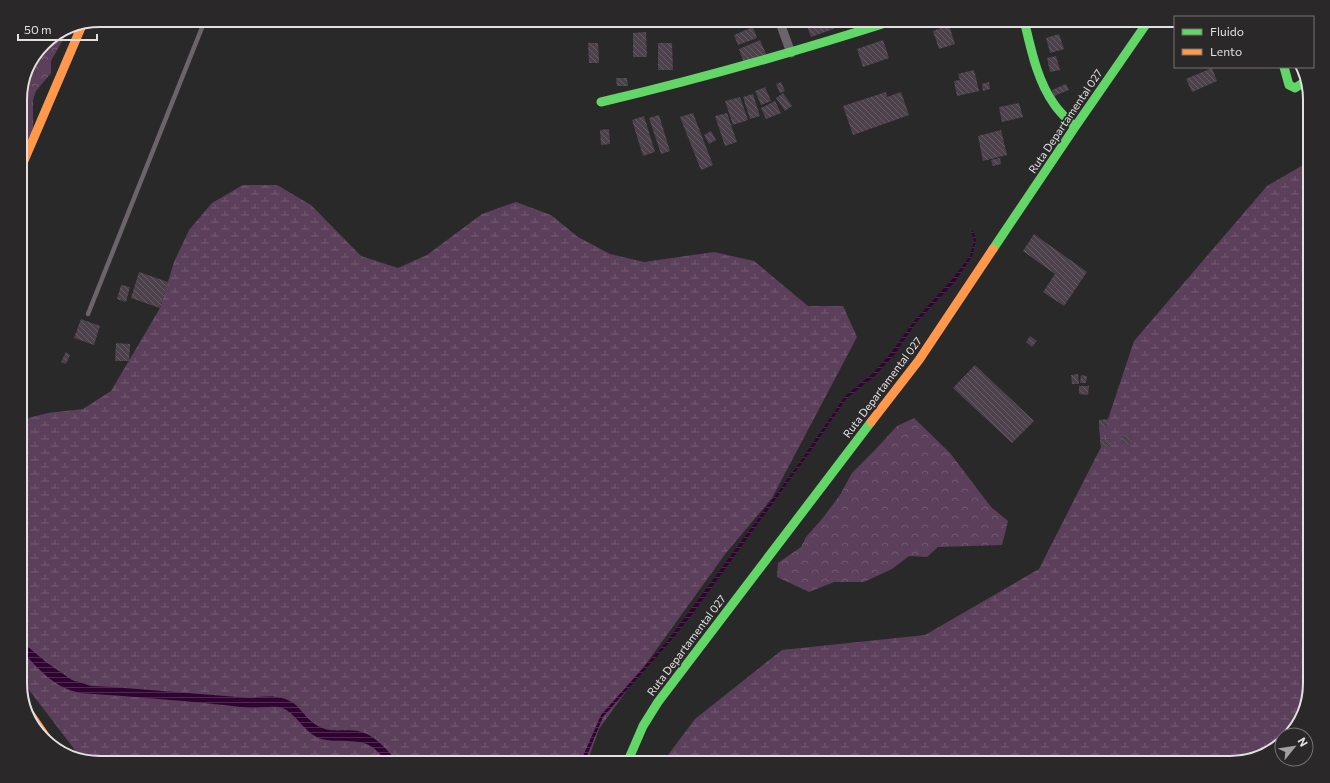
<svg xmlns="http://www.w3.org/2000/svg" width="1330" height="783" font-family="Commissioner,sans-serif">
<defs>
<pattern id="forest-crowns" width="20" height="18" patternUnits="userSpaceOnUse"><rect width="20" height="18" fill="#5c3f5a"/><path d="M2 6a3 3 0 1 1 6 0M12 15a3 3 0 1 1 6 0" fill="none" stroke="#735a71"/></pattern>
<pattern id="wetland-marsh" width="20" height="14" patternUnits="userSpaceOnUse"><rect width="20" height="14" fill="#5c3f5a"/><path d="M1 5h8M5 5V1M11 12h8M15 12V8" fill="none" stroke="#735a71"/></pattern>
<pattern id="water-rules" width="6" height="5" patternUnits="userSpaceOnUse"><rect width="6" height="5" fill="#300430"/><path d="M0 2.5h6" fill="none" stroke="#4e284e"/></pattern>
<pattern id="building-back-hatch" width="6" height="6" patternUnits="userSpaceOnUse"><rect width="6" height="6" fill="#4d414c"/><path d="M-1 5l2 2M0 0l6 6M5-1l2 2" fill="none" stroke="#665c66"/></pattern>
</defs>
<rect width="100%" height="100%" fill="#2a292a"/>
<!-- forest -->
<path fill="url(#forest-crowns)" d="M69 27 65 36 51 61V73L36 91 33 100V128L30 137 20 147C20 110 16 74 43 44 49 37 61 32 69 27Z
M914 418 950 453 991 507 1008 521 1002 545 938 547 927 557 909 556 892 569 864 582H834L809 592 777 577 778 563 801 547 806 537 822 519 840 495 852 473 875 450 897 426Z"/>
<!-- wetland -->
<path fill="url(#wetland-marsh)" d="M1310 161V683L1299 723 1287 735H1282V740L1270 752 1230 763H662L695 719 782 650 925 635 1039 569 1101 447 1099 427 1108 419 1134 341 1267 186Z
M243 185H277L311 205 361 256 398 268 427 255 482 214 516 202 551 215 578 237 610 254 644 262 714 252 754 261 808 306H843L857 337 772 498 726 553 599 729 587 763H100L81 758 20 678V420L48 413 83 409 111 391 160 308 174 262 189 230 212 203Z"/>
<!-- water -->
<path fill="url(#water-rules)" d="M973 230 976 240 972 257 954 283 916 323 895 354 875 376 846 399 810 452 691 616 669 643 603 717 584 763H580L601 715 668 640 797 466 845 396 873 373 890 354 914 321 952 279 970 256 974 241 971 232Z
M20 640 46 662 72 680 91 686 112 687 250 698C266 696 284 694 297 706 305 715 312 725 325 729 335 732 347 729 358 731 376 735 387 750 398 763H386C383 759 381 754 377 751 364 736 339 744 322 739 306 735 294 711 282 708 272 705 260 709 249 708 193 701 137 697 80 693 51 686 41 670 20 650Z"/>
<!-- building -->
<path fill="url(#building-back-hatch)" d="M724 20H731L732 24 725 27 722 21Z
M749 20H765L751 25Z
M813 20H833L836 28 811 37 806 23Z
M949 25 955 44 939 49 933 31Z
M753 27 757 38 738 45 734 35Z
M646 32 647 57H633V33Z
M1059 34 1064 49 1050 53 1046 38Z
M760 40 766 54 744 63 739 49Z
M883 40 889 58 863 67 857 49Z
M588 43H598L599 63H589Z
M658 43H672L673 70H658Z
M1056 56 1060 70 1050 72 1047 58Z
M1212 68 1217 81 1192 92 1186 79Z
M974 70 979 91 957 96 954 81 960 80 958 74Z
M616 78H627L628 86H617Z
M781 82 785 91 780 93 776 84Z
M989 82 990 89 983 91 982 84Z
M1066 84 1069 90 1054 96 1052 90Z
M765 87 771 101 761 105 755 91Z
M886 92 887 97 901 92 909 115 853 135 843 106Z
M783 93 792 106 785 111 776 98Z
M753 94 760 116 750 119 743 97Z
M740 97 748 120 733 125 725 101Z
M775 101 781 113 766 119 761 108Z
M1019 103 1023 117 1002 122 999 107Z
M693 113 713 165 701 170 680 117Z
M727 113 737 142 725 146 715 116Z
M659 115 670 151 661 154 649 118Z
M644 116 655 152 643 156 632 120Z
M609 129 610 144 601 145 600 130Z
M1001 130 1007 155 983 161 978 136Z
M711 131 716 140 709 144 704 135Z
M1000 158 1001 164 993 166 991 160Z
M1034 234 1087 272 1064 306 1043 292 1055 274 1023 251Z
M139 272 168 282 160 308 131 298Z
M121 285 130 287 126 302 117 299Z
M81 319 100 326 94 345 74 338Z
M1030 336 1037 341 1032 347 1026 342Z
M116 343 130 344 129 361H115Z
M66 352 70 355 66 364 61 362Z
M975 365 1034 421 1012 443 953 388Z
M1078 374 1079 384H1072L1071 375Z
M1081 375 1087 376 1086 383H1080Z
M1079 386H1089L1088 395 1079 394Z
M1108 419V427H1099V420Z
M1122 436 1132 437V444L1122 443Z
M1100 439H1110L1111 446 1101 447Z"/>
<g fill="none" stroke-linecap="round" stroke-linejoin="round">
<!-- lane -->
<path stroke="#6c646b" stroke-width="4.5" d="M88 314 205 20"/>
<!-- street -->
<path stroke="#6c646b" stroke-width="9" d="M779 20 791 53"/>
<!-- fast -->
<path stroke="#63d668" stroke-width="9" d="M1024 20C1031 49 1037 80 1054 104 1060 113 1068 120 1075 127
M1284 67 1289 85 1295 88 1306 81
M601 102C700 79 798 51 895 20
M993 249 1075 127 1149 20
M627 763 643 726 658 702 871 422"/>
<!-- slow -->
<path stroke="#ff974d" stroke-width="9" d="M20 170 83 23
M871 422 919 360 993 249
M26 708 48 740"/>
</g>
<g text-anchor="middle" dominant-baseline="central" stroke-width="3.5" stroke-linejoin="round" paint-order="stroke">
<!-- street labels -->
<g font-size="11" fill="#e2e0e1" stroke="#2b282a">
<text transform="translate(1065 121) rotate(-56)">Ruta Departamental 027</text>
<text transform="translate(882 387) rotate(-53)">Ruta Departamental 027</text>
<text transform="translate(686 645) rotate(-53)">Ruta Departamental 027</text>
</g>
</g>
<!-- crop -->
<path d="M0 0H1330V783H0ZM100 27H1230A73 73 0 0 1 1303 100V683A73 73 0 0 1 1230 756H100A73 73 0 0 1 27 683V100A73 73 0 0 1 100 27Z" fill="#2b282a" fill-rule="evenodd"/>
<path fill="none" stroke="#e2e0e1" stroke-width="2" d="M100 27H1230A73 73 0 0 1 1303 100V683A73 73 0 0 1 1230 756H100A73 73 0 0 1 27 683V100A73 73 0 0 1 100 27Z"/>
<!-- legend -->
<rect x="1174" y="16" width="140" height="52" fill="#2b282a" stroke="#747273"/>
<rect x="1182" y="29" width="20" height="6" fill="#63d668" stroke="#747273"/>
<text x="1210" y="36" font-size="12" fill="#e2e0e1">Fluido</text>
<rect x="1182" y="49" width="20" height="6" fill="#ff974d" stroke="#747273"/>
<text x="1210" y="56" font-size="12" fill="#e2e0e1">Lento</text>
<!-- north arrow -->
<g transform="translate(1294 747) rotate(60)"><circle r="19" fill="#2b282a" stroke="#747273"/>
<path d="M0-3L7 15L0 10L-7 15Z" fill="#a2a0a1"/>
<text y="-6" font-size="11" font-weight="bold" text-anchor="middle" fill="#e2e0e1">N</text>
</g>
<!-- scale -->
<path d="M18 34v6h79v-6" fill="none" stroke="#e2e0e1" stroke-width="2"/>
<text x="24" y="34" font-size="12" fill="#e2e0e1" stroke="#2b282a" stroke-width="3" paint-order="stroke">50 m</text>
</svg>
